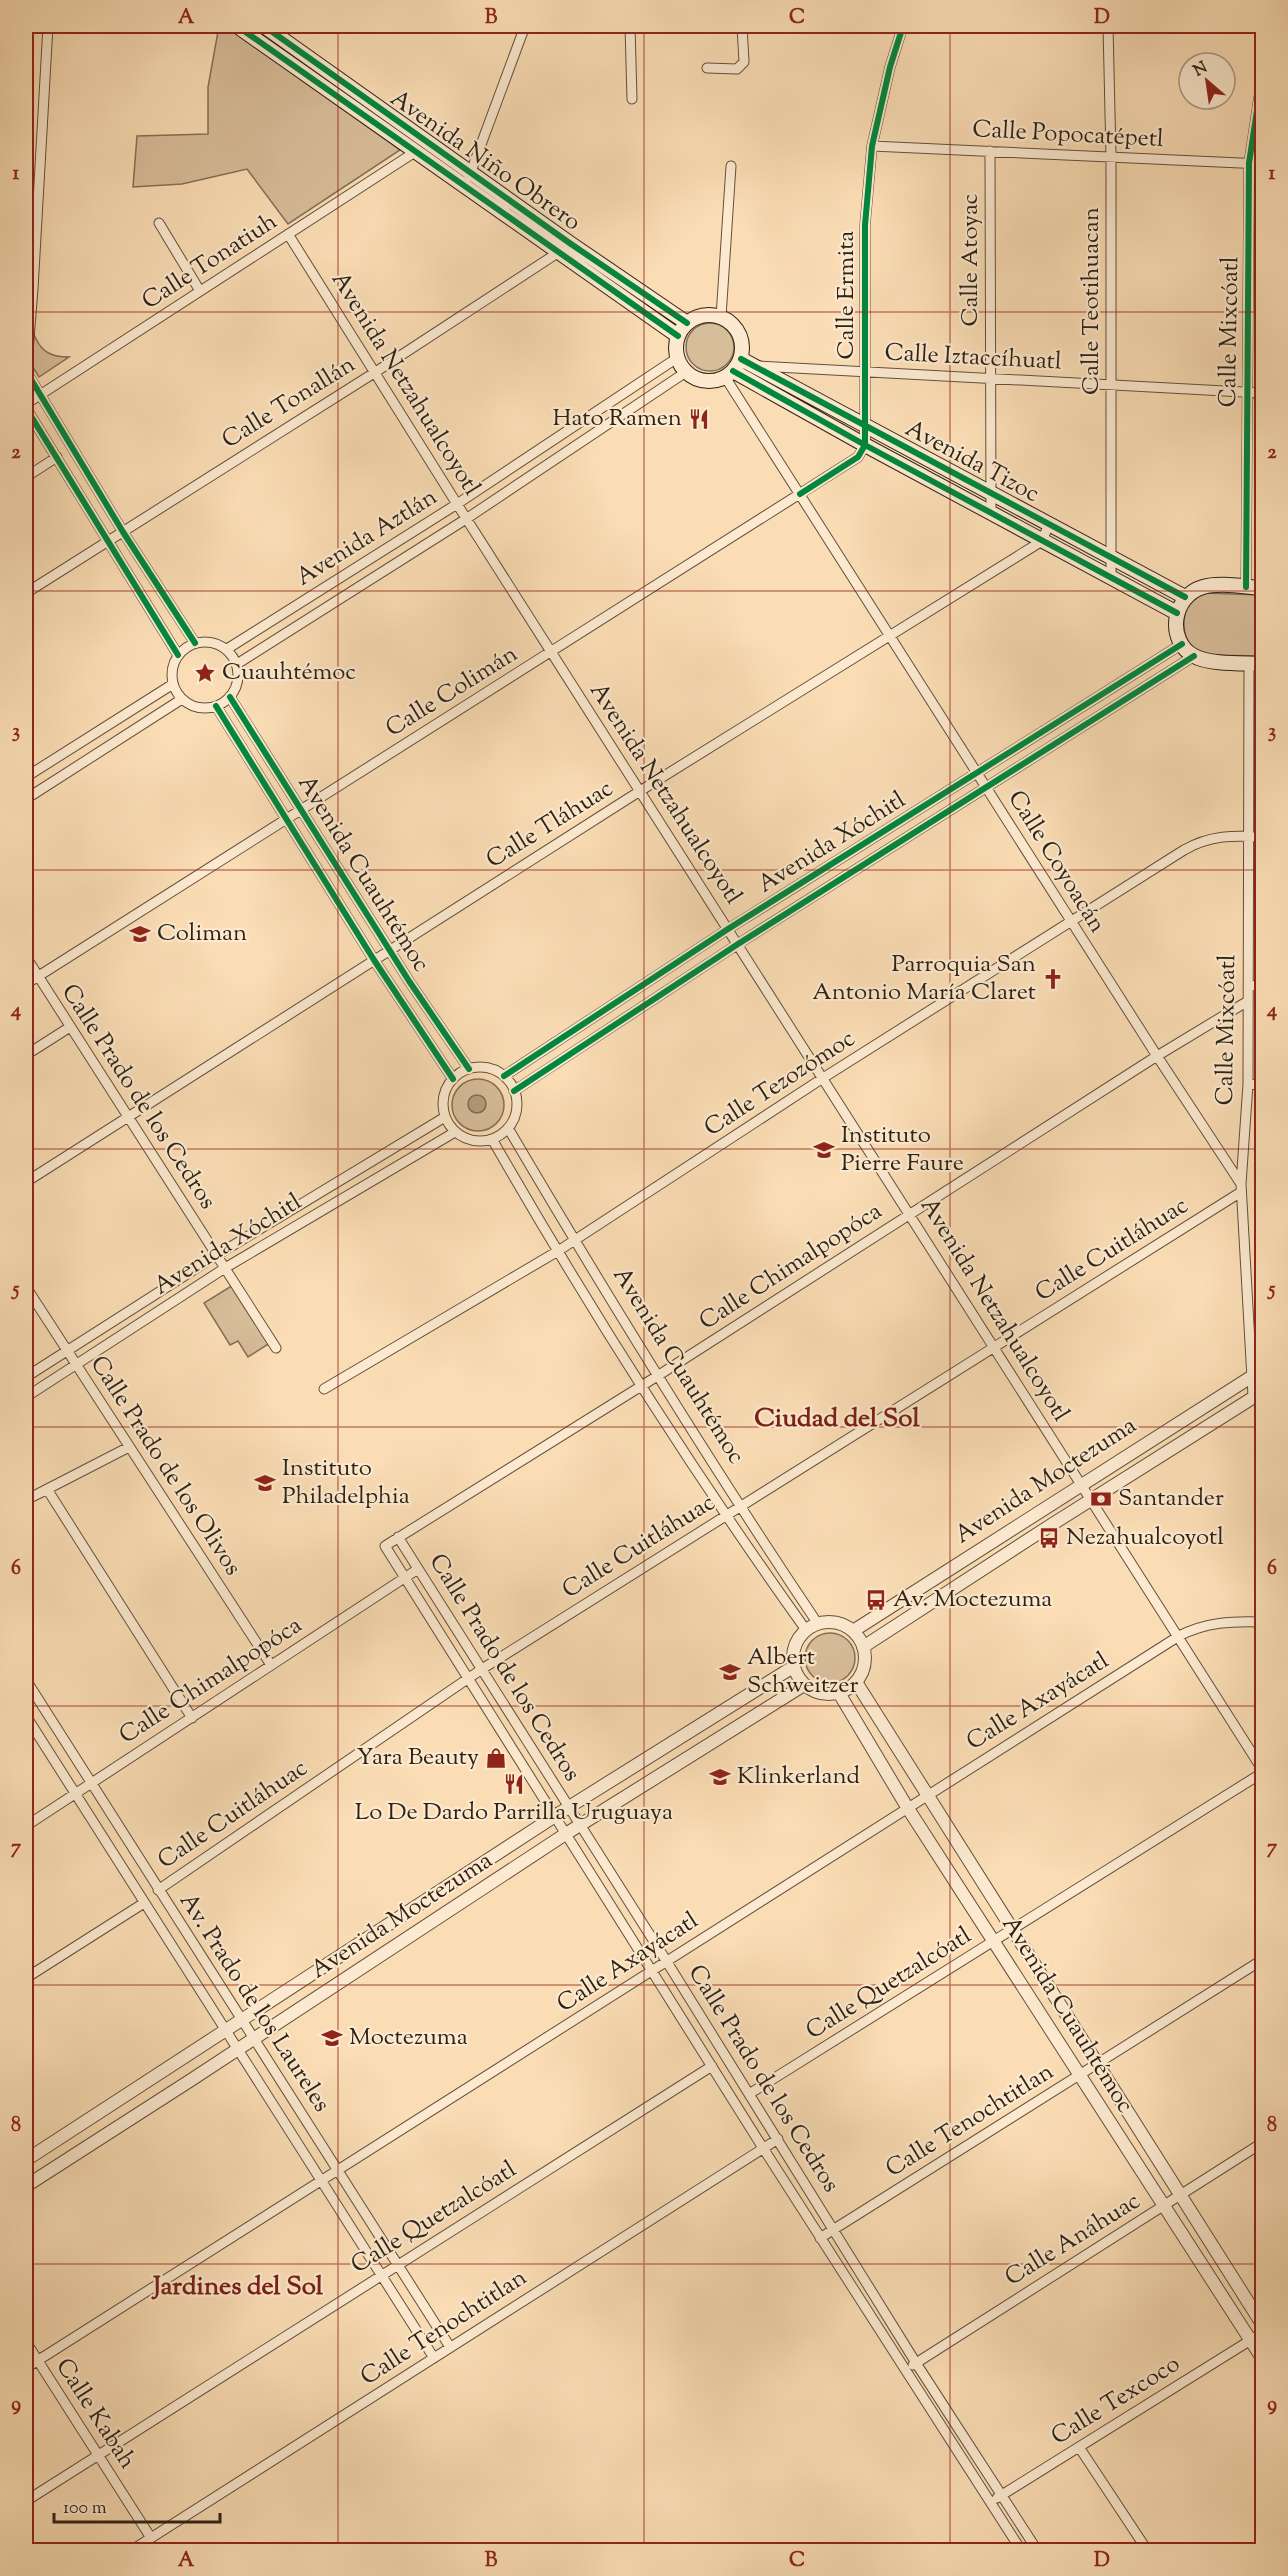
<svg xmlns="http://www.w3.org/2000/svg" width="1288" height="2576" font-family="'Sorts Mill Goudy',serif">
<rect width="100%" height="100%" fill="#fbddb5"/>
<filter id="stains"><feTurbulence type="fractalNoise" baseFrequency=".00333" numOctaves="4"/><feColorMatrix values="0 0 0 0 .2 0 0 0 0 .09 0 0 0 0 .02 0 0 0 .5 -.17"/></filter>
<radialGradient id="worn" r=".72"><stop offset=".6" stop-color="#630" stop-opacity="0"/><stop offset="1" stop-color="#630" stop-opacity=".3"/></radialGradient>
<!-- green -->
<path fill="#d8bd9a" stroke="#837057" stroke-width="1.5" d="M219 26H226L400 150 288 224 247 169 182 184 133 187 137 136 208 134V87Z
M686 347a24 24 0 1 1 48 0a24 24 0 1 1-48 0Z
M33 332C40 351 49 357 69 357L39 377 29 361Z
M1204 593 1262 595V656C1250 655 1211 657 1202 653 1180 644 1181 617 1190 601Z
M452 1105a26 26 0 1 1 52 0a26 26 0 1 1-52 0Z
M233 1285 270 1343 248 1357 238 1341 230 1345 204 1303Z
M805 1658a25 25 0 1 1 50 0a25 25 0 1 1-50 0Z"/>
<!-- water -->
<path fill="#b59d7e" stroke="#7f6c54" stroke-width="1.5" d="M468 1104a9 9 0 1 1 18 0a9 9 0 1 1-18 0Z"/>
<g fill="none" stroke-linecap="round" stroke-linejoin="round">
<!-- minor casing -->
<g stroke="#61513c" stroke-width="11">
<path id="minor" d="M630 26 632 99
M1108 26 1111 157V577
M707 68 737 69 744 62 742 26
M872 146 1262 164
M990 151 991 513
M469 177 525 26
M159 223 200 291
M288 234 457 504 1262 1769
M721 317 731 166
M759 366 1262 393
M26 371 123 532 195 643
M26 376 33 289 48 26
M725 377 1157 1056 1241 1184
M26 404 415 152
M26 408 178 655
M26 477 57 457
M1246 587 1249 163 1262 78
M26 593 374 373 562 250
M172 675a33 33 0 1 1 66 0a33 33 0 1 1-66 0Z
M227 649 457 504 677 358
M1249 663 1248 1084 1241 1184 1253 1396
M237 664 466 519 686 372
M230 697 409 981 469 1069
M216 706 374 960 453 1079
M26 777 173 684
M26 799 182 699
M26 957 276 1348
M26 984 858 457 865 445V225L872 146 890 67 903 26
M1248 986 1262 985
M26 1055 70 1027
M443 1104a37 37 0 1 1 74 0a37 37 0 1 1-74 0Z
M504 1076 728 929 1182 644
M1248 1084 1262 1085
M514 1091 738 944 1194 656
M508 1128C607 1296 709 1462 818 1624
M492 1139C589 1308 693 1472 806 1630
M26 1182 640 791 1042 541 1049 524
M26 1287 271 1665
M26 1377 217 1255 445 1117
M324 1389 558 1251 823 1078 1184 850C1210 835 1234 835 1262 837
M26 1397 225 1268 455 1132
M47 1489 192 1718
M26 1500 129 1447
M398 1537 667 1962 916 2363 1037 2550
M26 1680 450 2347
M26 1716 434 2358
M26 1826 418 1569
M158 1890 482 1669 1241 1192
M26 1978 144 1903
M749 2094 1262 1773
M820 2238 1262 1960
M26 2342 151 2538
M913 2365 1262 2143
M26 2368 1179 1636C1206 1622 1232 1621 1262 1622
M1079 2447 1147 2550
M997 2498 1262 2333
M26 2501 712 2066
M132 2550 778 2139
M1021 2550 763 2148 385 1546 659 1375 1157 1056 1248 1001"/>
</g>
<!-- tertiary casing -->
<g stroke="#61513c" stroke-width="14">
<path id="tertiary" d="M793 1658a36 36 0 1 1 72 0a36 36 0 1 1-72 0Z
M853 1631 1262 1370
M863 1647 1051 1525 1262 1392
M856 1682 1262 2324
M839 1693 907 1807 1262 2358
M26 2160 569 1807 793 1667
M26 2186 191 2080 564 1835 804 1685"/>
</g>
<!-- secondary casing -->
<g stroke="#2e2214" stroke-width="16">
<path id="secondary" d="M237 26 678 336
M264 26 571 244 687 323
M676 348a33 33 0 1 1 66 0a33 33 0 1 1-66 0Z
M741 359 1185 597
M733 371 865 445 1177 613
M1262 588C1244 587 1220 582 1203 587 1172 596 1166 641 1194 656 1210 665 1244 663 1262 664"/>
</g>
<!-- minor -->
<use href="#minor" stroke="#fce9cf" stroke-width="9"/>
<!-- tertiary -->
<use href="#tertiary" stroke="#fce9cf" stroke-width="12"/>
<!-- secondary -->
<use href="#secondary" stroke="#fce9cf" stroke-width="14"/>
<!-- cycleway casing -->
<g stroke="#fce9cf" stroke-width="10">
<path id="cycleway" d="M237 26 678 336
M264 26 571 244 687 323
M741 359 1185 597
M26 371 123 532 195 643
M733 371 865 445 1177 613
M26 408 178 655
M800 494 858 457 865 445V225L872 146 890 67 903 26
M1246 587 1249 163 1262 78
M230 697 409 981 469 1069
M216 706 374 960 453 1079
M504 1076 728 929 1182 644
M514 1091 738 944 1194 656"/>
</g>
<!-- cycleway -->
<use href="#cycleway" stroke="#00873e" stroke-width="6"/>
</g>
<!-- grid -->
<path fill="none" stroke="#8f2418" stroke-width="1.5" stroke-opacity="0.55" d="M338 26V2550M644 26V2550M950 26V2550M26 312H1262M26 591H1262M26 870H1262M26 1149H1262M26 1427H1262M26 1706H1262M26 1985H1262M26 2264H1262"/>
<!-- icons -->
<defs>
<g id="restaurant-bare" transform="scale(1.62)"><path d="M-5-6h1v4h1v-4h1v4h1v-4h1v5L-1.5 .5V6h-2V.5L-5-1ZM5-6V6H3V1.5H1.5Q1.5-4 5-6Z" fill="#8f2418" stroke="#fce9cf" stroke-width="2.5" paint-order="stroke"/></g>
<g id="sight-bare" transform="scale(1.62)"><path d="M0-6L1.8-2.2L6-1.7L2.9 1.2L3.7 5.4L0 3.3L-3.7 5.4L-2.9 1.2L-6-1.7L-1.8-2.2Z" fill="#8f2418" stroke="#fce9cf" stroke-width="2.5" paint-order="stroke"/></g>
<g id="school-bare" transform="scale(1.62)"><path d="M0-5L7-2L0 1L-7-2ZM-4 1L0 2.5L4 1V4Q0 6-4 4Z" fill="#8f2418" stroke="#fce9cf" stroke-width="2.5" paint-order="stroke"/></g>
<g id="church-bare" transform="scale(1.62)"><path d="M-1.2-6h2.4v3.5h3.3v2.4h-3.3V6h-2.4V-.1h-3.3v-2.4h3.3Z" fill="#8f2418" stroke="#fce9cf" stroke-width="2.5" paint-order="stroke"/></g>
<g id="bank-bare" transform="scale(1.62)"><path d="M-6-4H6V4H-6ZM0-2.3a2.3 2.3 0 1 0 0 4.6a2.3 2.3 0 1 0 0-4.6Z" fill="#8f2418" stroke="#fce9cf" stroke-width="2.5" paint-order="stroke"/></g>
<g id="bus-bare" transform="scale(1.62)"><path d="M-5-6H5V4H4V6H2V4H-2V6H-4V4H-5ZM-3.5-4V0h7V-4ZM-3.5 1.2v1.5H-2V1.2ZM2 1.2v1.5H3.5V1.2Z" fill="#8f2418" stroke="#fce9cf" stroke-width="2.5" paint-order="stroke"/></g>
<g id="shop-bare" transform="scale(1.62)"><path d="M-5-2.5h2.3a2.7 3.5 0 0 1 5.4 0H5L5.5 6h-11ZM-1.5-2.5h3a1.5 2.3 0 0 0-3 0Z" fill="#8f2418" stroke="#fce9cf" stroke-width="2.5" paint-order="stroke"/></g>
</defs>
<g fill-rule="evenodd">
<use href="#restaurant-bare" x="699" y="419"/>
<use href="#sight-bare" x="205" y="673"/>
<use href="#school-bare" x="140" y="934"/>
<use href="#church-bare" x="1053" y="979"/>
<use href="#school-bare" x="824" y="1150"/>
<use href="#school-bare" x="265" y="1483"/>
<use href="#bank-bare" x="1101" y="1499"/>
<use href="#bus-bare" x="1049" y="1538"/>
<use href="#bus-bare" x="876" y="1600"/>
<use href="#school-bare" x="730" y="1672"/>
<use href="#shop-bare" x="496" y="1758"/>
<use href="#school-bare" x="720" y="1777"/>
<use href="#restaurant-bare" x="514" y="1784"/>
<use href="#school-bare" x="332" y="2038"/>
</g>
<g text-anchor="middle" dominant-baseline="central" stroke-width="4.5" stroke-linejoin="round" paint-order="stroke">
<!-- street labels -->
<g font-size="24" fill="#2e2214" stroke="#fce9cf">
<text transform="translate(1068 135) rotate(3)">Calle Popocatépetl</text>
<text transform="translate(485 161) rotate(35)">Avenida Niño Obrero</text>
<text transform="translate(971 260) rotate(-90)">Calle Atoyac</text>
<text transform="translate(210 262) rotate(-33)">Calle Tonatiuh</text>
<text transform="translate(847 295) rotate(-90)">Calle Ermita</text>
<text transform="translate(1092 301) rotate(-90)">Calle Teotihuacan</text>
<text transform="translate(1230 332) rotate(-89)">Calle Mixcóatl</text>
<text transform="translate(973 358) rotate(3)">Calle Iztaccíhuatl</text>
<text transform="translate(405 384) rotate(58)">Avenida Netzahualcoyotl</text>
<text transform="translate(289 403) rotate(-32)">Calle Tonallán</text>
<text transform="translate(972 462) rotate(28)">Avenida Tizoc</text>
<text transform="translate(367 538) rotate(-32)">Avenida Aztlán</text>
<text transform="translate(452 692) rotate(-32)">Calle Colimán</text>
<text transform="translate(665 794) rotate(57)">Avenida Netzahualcoyotl</text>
<text transform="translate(550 825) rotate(-32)">Calle Tláhuac</text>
<text transform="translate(832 843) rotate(-32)">Avenida Xóchitl</text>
<text transform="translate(1056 862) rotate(58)">Calle Coyoacán</text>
<text transform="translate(363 874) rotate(58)">Avenida Cuauhtémoc</text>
<text transform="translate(1227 1030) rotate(-89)">Calle Mixcóatl</text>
<text transform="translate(780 1084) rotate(-33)">Calle Tezozómoc</text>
<text transform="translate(138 1097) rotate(57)">Calle Prado de los Cedros</text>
<text transform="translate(228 1245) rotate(-32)">Avenida Xóchitl</text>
<text transform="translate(1112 1250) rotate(-32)">Calle Cuitláhuac</text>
<text transform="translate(791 1267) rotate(-33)">Calle Chimalpopóca</text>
<text transform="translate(994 1310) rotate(58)">Avenida Netzahualcoyotl</text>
<text transform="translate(678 1366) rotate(58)">Avenida Cuauhtémoc</text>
<text transform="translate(165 1466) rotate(57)">Calle Prado de los Olivos</text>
<text transform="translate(1046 1481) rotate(-33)">Avenida Moctezuma</text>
<text transform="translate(639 1547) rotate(-32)">Calle Cuitláhuac</text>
<text transform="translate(504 1668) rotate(58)">Calle Prado de los Cedros</text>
<text transform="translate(211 1681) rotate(-33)">Calle Chimalpopóca</text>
<text transform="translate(1038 1702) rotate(-32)">Calle Axayácatl</text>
<text transform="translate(233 1815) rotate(-34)">Calle Cuitláhuac</text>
<text transform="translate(402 1916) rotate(-33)">Avenida Moctezuma</text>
<text transform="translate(628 1963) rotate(-33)">Calle Axayácatl</text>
<text transform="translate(889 1984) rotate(-32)">Calle Quetzalcóatl</text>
<text transform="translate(254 2003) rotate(57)">Av. Prado de los Laureles</text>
<text transform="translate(1067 2015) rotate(58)">Avenida Cuauhtémoc</text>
<text transform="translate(763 2079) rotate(58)">Calle Prado de los Cedros</text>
<text transform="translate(970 2121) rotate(-32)">Calle Tenochtitlan</text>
<text transform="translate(434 2218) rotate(-32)">Calle Quetzalcóatl</text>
<text transform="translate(1073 2240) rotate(-32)">Calle Anáhuac</text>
<text transform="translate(444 2328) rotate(-33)">Calle Tenochtitlan</text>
<text transform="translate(1116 2401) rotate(-32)">Calle Texcoco</text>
<text transform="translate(95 2414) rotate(57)">Calle Kabah</text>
</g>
<!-- poi labels -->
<g font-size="24" fill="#2e2214" stroke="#fce9cf" text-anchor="start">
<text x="682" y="419" text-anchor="end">Hato Ramen</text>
<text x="222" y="673">Cuauhtémoc</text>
<text x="157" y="934">Coliman</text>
<text x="1036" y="965" text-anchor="end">Parroquia San<tspan x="1036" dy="28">Antonio María Claret</tspan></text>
<text x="841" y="1136">Instituto<tspan x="841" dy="28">Pierre Faure</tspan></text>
<text x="282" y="1469">Instituto<tspan x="282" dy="28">Philadelphia</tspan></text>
<text x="1118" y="1499">Santander</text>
<text x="1066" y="1538">Nezahualcoyotl</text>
<text x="893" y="1600">Av. Moctezuma</text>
<text x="747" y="1658">Albert<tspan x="747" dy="28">Schweitzer</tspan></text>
<text x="479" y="1758" text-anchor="end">Yara Beauty</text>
<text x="737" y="1777">Klinkerland</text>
<text x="514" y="1813" text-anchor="middle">Lo De Dardo Parrilla Uruguaya</text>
<text x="349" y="2038">Moctezuma</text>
</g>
<!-- neighbourhood labels -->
<g font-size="26" font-weight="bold" fill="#7a1f14" stroke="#fce9cf">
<text x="837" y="1419">Ciudad del Sol</text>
<text x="238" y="2287">Jardines del Sol</text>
</g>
</g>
<!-- margin -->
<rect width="1288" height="2576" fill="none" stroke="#fbddb5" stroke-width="66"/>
<!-- north arrow -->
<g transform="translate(1207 81) rotate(331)"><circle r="28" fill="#fce9cf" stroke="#aa9984" stroke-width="1.5"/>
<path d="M0-4.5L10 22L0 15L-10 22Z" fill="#8f2418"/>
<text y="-9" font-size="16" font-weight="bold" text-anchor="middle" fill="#2e2214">N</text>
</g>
<!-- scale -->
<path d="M54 2513v9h166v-9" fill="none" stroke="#2e2214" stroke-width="3"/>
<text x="63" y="2513" font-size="18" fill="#2e2214" stroke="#fce9cf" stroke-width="4.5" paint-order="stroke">100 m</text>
<rect x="33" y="33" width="1222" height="2510" fill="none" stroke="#8f2418" stroke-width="2"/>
<g font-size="20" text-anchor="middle" font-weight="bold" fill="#8f2418">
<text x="186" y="23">A</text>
<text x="491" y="23">B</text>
<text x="797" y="23">C</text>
<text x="1102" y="23">D</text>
<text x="16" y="179">1</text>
<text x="1272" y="179">1</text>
<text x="16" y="458">2</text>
<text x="1272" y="458">2</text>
<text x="16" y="737">3</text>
<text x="1272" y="737">3</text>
<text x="16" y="1016">4</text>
<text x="1272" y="1016">4</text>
<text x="16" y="1295">5</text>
<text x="1272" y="1295">5</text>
<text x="16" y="1574">6</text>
<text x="1272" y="1574">6</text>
<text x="16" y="1853">7</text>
<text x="1272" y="1853">7</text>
<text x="16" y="2131">8</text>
<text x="1272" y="2131">8</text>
<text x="16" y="2410">9</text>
<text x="1272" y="2410">9</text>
<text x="186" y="2566">A</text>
<text x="491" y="2566">B</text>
<text x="797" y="2566">C</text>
<text x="1102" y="2566">D</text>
</g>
<rect width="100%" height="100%" filter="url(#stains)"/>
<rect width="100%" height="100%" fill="url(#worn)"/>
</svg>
